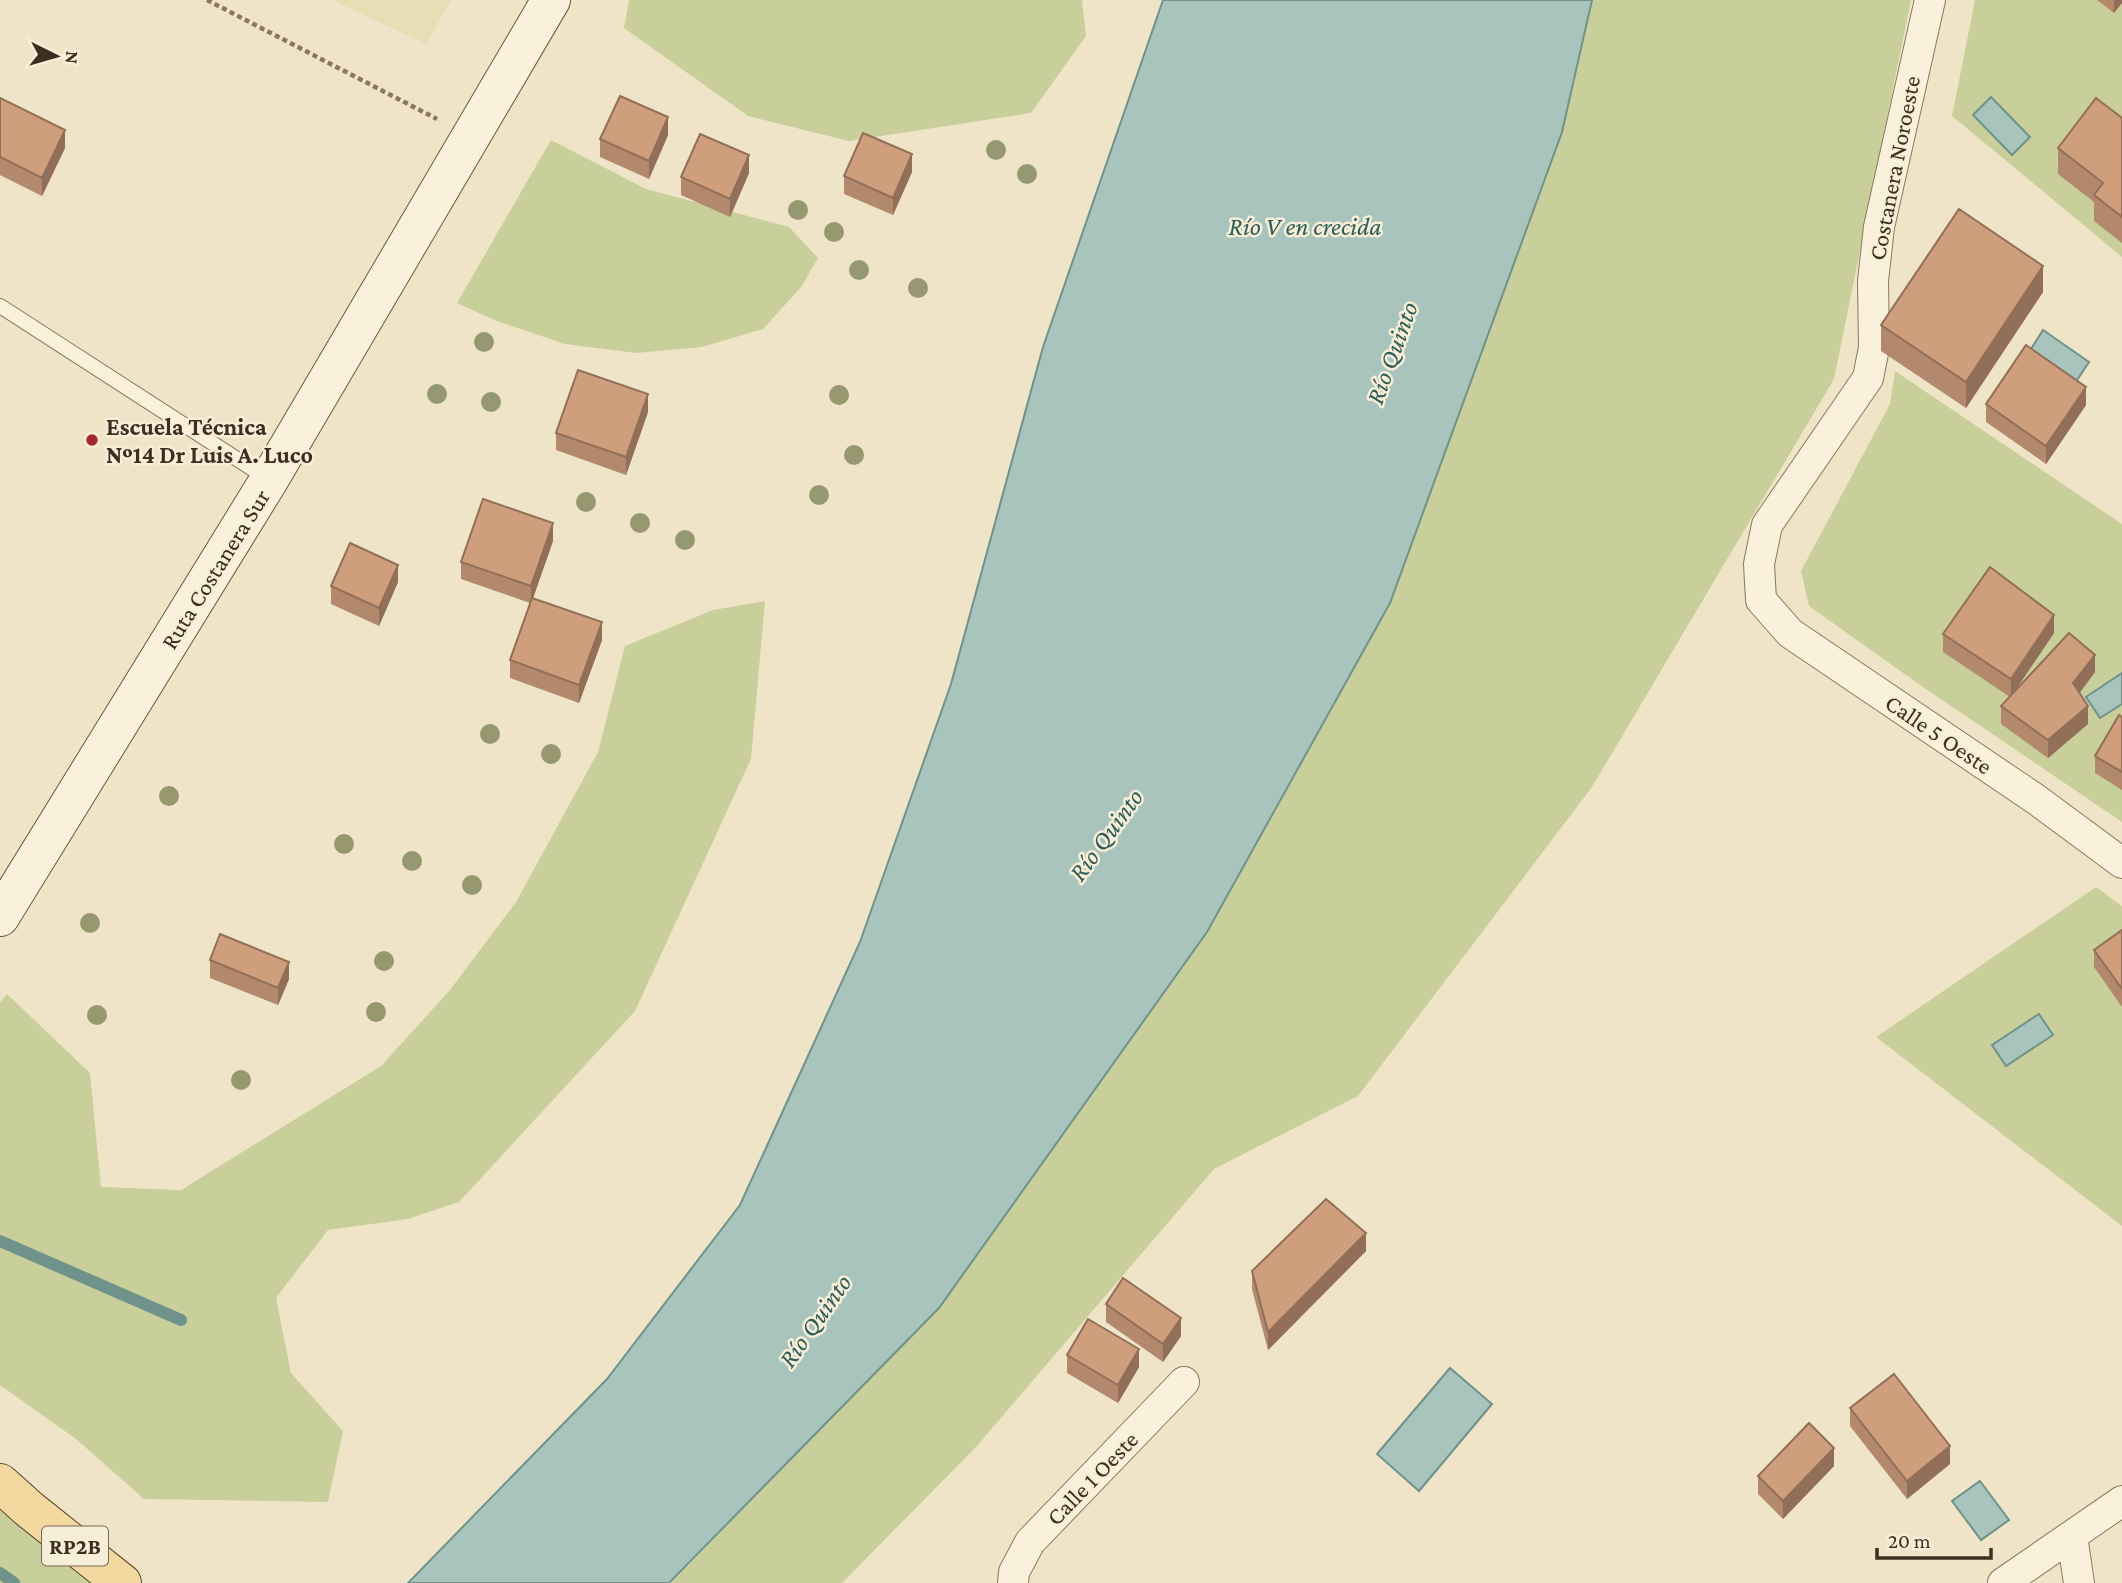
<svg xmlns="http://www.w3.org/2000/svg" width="2122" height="1583" font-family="'Crimson Pro',serif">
<rect width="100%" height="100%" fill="#f0e4c8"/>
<!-- farmland -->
<path fill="#e6deb5" d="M332 0H451L426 44Z"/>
<!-- green -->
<path fill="#c9cf9b" d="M629 0H1082L1086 36 1031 113 849 141 748 116 624 28Z
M1592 0H1911L1834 379 1592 787 1358 1096 1214 1169 976 1447 842 1583H671L939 1308 1390 603 1562 132Z
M1975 0H2122V257L1952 116Z
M551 140 646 189 789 227 818 258 802 286 763 329 702 347 636 353 565 344 494 320 457 303Z
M1895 371 2122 524V822L1920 685 1809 606 1801 571 1890 404Z
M765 601 751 759 635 1011 459 1202 408 1219 328 1230 276 1298 291 1373 343 1431 328 1502 144 1499 76 1439 0 1385V1003L7 994 90 1073 101 1187 181 1190 381 1066 450 990 516 902 598 752 625 646 713 610Z
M2096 887 2122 906V1226L1876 1037Z
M0 1507 98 1583H0Z"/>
<!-- water -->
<path fill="#a9c4bc" stroke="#6f938a" stroke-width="2" d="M1163 0H1592L1562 132 1390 603 1207 932 939 1308 669 1583H408L607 1379 740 1205 860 942 951 684 1043 347Z
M1991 97 2030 137 2012 155 1973 115Z
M2043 330 2089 362 2075 383 2029 352Z
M2122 673V704L2100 718 2086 697Z
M2039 1014 2053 1035 2006 1066 1992 1045Z
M1450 1368 1492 1404 1419 1491 1377 1454Z
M1980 1481 2009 1520 1981 1540 1952 1501Z"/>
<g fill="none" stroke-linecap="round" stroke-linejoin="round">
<!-- stream -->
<path stroke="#6f938a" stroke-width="12" d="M0 1241 181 1320
M0 1573 14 1583"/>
<!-- lane casing -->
<g stroke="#8d765c" stroke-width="16">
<path id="lane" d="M0 306 268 479"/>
</g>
<!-- street casing -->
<g stroke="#8d765c" stroke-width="32">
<path id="street" d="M1930 0 1879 227 1873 281 1874 348 1868 378 1767 525 1759 564 1761 600 1790 633 2037 800 2122 863
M2072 1536 2079 1583
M1013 1583 1014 1572 1030 1542 1184 1382
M2003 1583 2122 1501"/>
</g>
<!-- secondary casing -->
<g stroke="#6f573f" stroke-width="40">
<path id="secondary" d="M0 917 269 480 551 0"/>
</g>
<!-- primary casing -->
<g stroke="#5b4430" stroke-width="40">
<path id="primary" d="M0 1483 29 1509 122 1583"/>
</g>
<!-- path -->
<path stroke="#8d765c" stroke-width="4.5" stroke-dasharray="5 3.5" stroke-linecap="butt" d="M207 0 437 119"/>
<!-- lane -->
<use href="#lane" stroke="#faf1dc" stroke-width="14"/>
<!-- street -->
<use href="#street" stroke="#faf1dc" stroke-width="30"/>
<!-- secondary -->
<use href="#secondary" stroke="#faf1dc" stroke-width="38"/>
<!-- primary -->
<use href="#primary" stroke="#f3d9a0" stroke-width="38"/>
</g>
<!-- trees -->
<g fill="#96986f">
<circle cx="996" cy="150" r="10"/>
<circle cx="1027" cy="174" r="10"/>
<circle cx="798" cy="210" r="10"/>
<circle cx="834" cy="232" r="10"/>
<circle cx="859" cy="270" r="10"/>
<circle cx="918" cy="288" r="10"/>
<circle cx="484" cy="342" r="10"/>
<circle cx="437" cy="394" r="10"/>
<circle cx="839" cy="395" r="10"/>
<circle cx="491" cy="402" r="10"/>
<circle cx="854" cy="455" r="10"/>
<circle cx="819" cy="495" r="10"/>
<circle cx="586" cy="502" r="10"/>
<circle cx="640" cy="523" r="10"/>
<circle cx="685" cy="540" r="10"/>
<circle cx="490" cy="734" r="10"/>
<circle cx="551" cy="754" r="10"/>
<circle cx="169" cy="796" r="10"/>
<circle cx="344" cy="844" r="10"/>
<circle cx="412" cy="861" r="10"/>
<circle cx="472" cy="885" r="10"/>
<circle cx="90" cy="923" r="10"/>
<circle cx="384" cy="961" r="10"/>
<circle cx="376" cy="1012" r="10"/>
<circle cx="97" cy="1015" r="10"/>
<circle cx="241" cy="1080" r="10"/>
</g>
<!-- wall -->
<path fill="#b2896c" d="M2097 0H2122L2114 13Z
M0 98 65 148 42 196 0 175Z
M2122 118V243L2094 221V202L2058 174V148Z
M668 135 649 179 600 157V139Z
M912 172 893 215 844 194V176Z
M749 173 730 217 681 195V177Z
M2043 292 1966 408 1881 351V325Z
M1986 404 2086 405 2046 464 1986 422Z
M648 412 626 475 556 450V433Z
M553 541 533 598 602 640 579 703 510 678V660L530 603 461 579V562Z
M398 582 379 626 331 604V586Z
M2054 633 2012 694 2095 672 2080 693 2088 724 2048 758 2001 724V706L2010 697 1943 652V634Z
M2122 717V790L2095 773V756Z
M2122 930V1007L2094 967V950Z
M210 960 289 979 278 1005 210 978Z
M1366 1251 1268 1350 1252 1289V1271Z
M1106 1304 1181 1336 1163 1362 1106 1322Z
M1067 1355 1139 1367 1118 1403 1067 1373Z
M1850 1408 1950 1464 1907 1499 1850 1426Z
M1834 1466 1783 1519 1758 1494V1476Z"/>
<!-- shaded-wall -->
<path fill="#916f58" d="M2114 0H2122V3L2114 13Z
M668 117V135L649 179V161Z
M65 130V148L42 196V178Z
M912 154V172L893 215V198Z
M749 155V173L730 217V199Z
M2043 266V292L1966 408V382Z
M2086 387V405L2046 464V446Z
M648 394V412L626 475V457Z
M553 523V541L531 604V586Z
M398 565V582L379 626V608Z
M2054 615V633L2011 697V679Z
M602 622V640L579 703V685Z
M2095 655V672L2073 701V683Z
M2088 706V724L2048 758V740Z
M289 962V979L278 1005V988Z
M1366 1233V1251L1268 1350V1332Z
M1181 1318V1336L1163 1362V1344Z
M1139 1349V1367L1118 1403V1385Z
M1950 1446V1464L1907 1499V1481Z
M1834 1448V1466L1783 1519V1501Z"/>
<!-- building -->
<path fill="#cf9f7d" stroke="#916f58" stroke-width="2" d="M620 96 668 117 649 161 600 139Z
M0 98 65 130 42 178 0 157Z
M2096 98 2122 118V217L2094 195 2103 183 2058 148Z
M863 133 912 154 893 198 844 176Z
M700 134 749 155 730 199 681 177Z
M1959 209 2043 266 1966 382 1881 325Z
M2026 345 2086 387 2046 446 1986 404Z
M578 370 648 394 626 457 556 433Z
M483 499 553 523 531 586 461 562Z
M350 543 398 565 379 608 331 586Z
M1990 567 2054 615 2011 679 1943 634Z
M532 598 602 622 579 685 510 660Z
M2069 633 2095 655 2073 683 2088 706 2048 740 2001 706Z
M2119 715 2122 717V772L2095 756Z
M2122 930V989L2094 950Z
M220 934 289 962 278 988 210 960Z
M1326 1199 1366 1233 1268 1332 1252 1271Z
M1123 1278 1181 1318 1163 1344 1106 1304Z
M1088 1319 1139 1349 1118 1385 1067 1355Z
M1894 1374 1950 1446 1907 1481 1850 1408Z
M1809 1423 1834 1448 1783 1501 1758 1476Z"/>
<!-- markers -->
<circle fill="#9e2a2b" stroke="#f7eed8" stroke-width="2.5" cx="92" cy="440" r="7"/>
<g text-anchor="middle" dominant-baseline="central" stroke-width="5" stroke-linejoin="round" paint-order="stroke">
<!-- shield labels -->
<rect fill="#f7eed8" stroke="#756857" stroke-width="2" x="42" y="1526.5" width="66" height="39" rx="5"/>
<g font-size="23" font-weight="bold" fill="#3d2e20">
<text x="75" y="1546">RP2B</text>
</g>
<!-- street labels -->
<g font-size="24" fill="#3d2e20" stroke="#f7eed8">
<text transform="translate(1894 168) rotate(-79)">Costanera Noroeste</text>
<text transform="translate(215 569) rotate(-58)">Ruta Costanera Sur</text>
<text transform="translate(1939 734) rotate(34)">Calle 5 Oeste</text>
<text transform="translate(1092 1478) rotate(-46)">Calle 1 Oeste</text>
</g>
<!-- poi labels -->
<g font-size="24" font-weight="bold" fill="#3d2e20" stroke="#f7eed8" text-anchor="start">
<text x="106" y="426">Escuela Técnica<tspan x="106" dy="28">Nº14 Dr Luis A. Luco</tspan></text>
</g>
<!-- water labels -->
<g font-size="26" font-style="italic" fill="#2f5d5a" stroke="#f7eed8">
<text x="1305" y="226">Río V en crecida</text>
<text transform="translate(1392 353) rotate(-70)">Río Quinto</text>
<text transform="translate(1106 835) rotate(-54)">Río Quinto</text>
<text transform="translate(815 1321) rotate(-55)">Río Quinto</text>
</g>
</g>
<!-- north arrow -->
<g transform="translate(56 56) rotate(95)" stroke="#f7eed8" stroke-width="5" paint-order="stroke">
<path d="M0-5L12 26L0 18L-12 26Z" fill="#3d2e20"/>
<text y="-10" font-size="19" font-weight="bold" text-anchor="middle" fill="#3d2e20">N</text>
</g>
<!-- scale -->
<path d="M1877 1548v10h114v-10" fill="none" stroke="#3d2e20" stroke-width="3.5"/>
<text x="1888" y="1548" font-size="21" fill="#3d2e20" stroke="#f7eed8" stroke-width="5" paint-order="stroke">20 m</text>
</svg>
